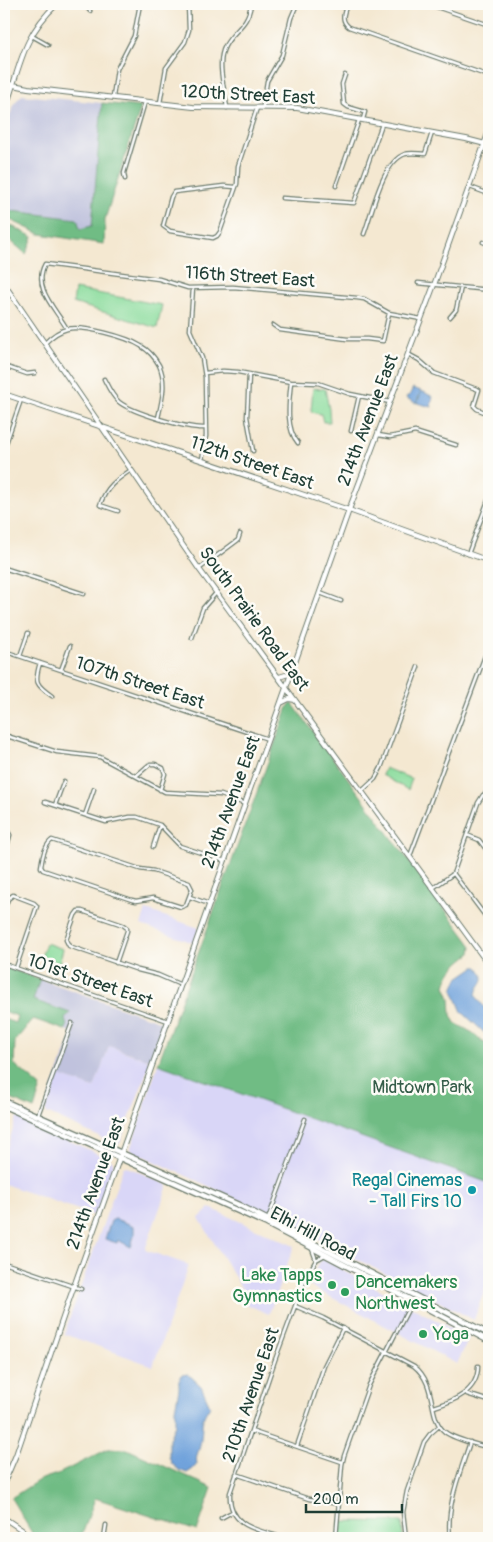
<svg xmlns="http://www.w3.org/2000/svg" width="493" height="1542" font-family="Pangolin,sans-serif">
<rect width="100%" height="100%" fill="#fdfcf7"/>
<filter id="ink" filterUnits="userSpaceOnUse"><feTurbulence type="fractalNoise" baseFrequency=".02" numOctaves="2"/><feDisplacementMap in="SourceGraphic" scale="10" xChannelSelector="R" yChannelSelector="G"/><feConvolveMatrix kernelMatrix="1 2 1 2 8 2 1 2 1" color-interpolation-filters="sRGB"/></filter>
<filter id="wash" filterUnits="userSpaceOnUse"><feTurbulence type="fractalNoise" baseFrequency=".0096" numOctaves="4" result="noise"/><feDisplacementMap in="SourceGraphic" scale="20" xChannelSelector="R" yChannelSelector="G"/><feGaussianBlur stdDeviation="1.12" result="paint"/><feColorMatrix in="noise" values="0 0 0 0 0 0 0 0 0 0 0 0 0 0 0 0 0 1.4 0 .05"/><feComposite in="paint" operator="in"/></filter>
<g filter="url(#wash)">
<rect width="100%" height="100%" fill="#f4e8d1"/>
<!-- built -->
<path fill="#d9d6f7" d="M146 910 199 928 194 943 141 925Z
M109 1046 151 1061 120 1143 117 1145 47 1113 45 1111 57 1075 94 1088Z
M158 1064 489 1183V1277L474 1320 274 1216 130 1150Z
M17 1117 112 1160 114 1165 96 1216 4 1184V1156Z
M125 1166 168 1185 145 1250 189 1265 153 1366 64 1334 123 1168Z
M210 1208 294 1246 269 1314 239 1301 242 1289 199 1218Z
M323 1259 469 1338 457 1364 308 1285 319 1262Z"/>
<!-- industrial -->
<path fill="#c0c2dd" d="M22 95 102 103 92 226 80 229 77 219 4 210V129L16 101Z
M40 979 164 1023 150 1060 109 1046 94 1088 57 1075 73 1033 65 1030 67 1027 65 1018 70 1014 33 1000Z"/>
<!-- green -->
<path fill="#8bdc9d" stroke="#558c68" d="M75 289 162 305 157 328 73 303Z
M313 388 325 389 329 409 330 422H323L321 414 311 412Z
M385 768 412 779 408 790 382 775Z
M46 943 63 949 59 963 41 957Z
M341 1521 402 1522 403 1538H339Z"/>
<!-- forest -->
<path fill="#70bc84" stroke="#487c5c" d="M102 103 141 107 105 219 104 244 40 234 4 217V210L77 219 80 229 92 226Z
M4 222 33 237 26 254 4 235Z
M292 703 472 946 471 953C459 962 448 971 445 986L450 998 451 1015 455 1023 473 1033 489 1047V1183L158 1064 288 707 290 704Z
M4 967 40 979 33 1000 70 1013 65 1019 67 1027 65 1030 33 1019 15 1041 14 1064 41 1087 34 1109 4 1096V1019L15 1023 17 1016 4 1011Z
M108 1449H127L212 1488 197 1531 95 1498 81 1538H35L11 1498 39 1480 60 1473Z"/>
<!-- water -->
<path fill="#6fa2db" stroke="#477088" d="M413 388 421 391 416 403 406 398 407 396H409Z
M422 391 433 397 431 404 432 407 417 403Z
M474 967H478C490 984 477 981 476 996L489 1014V1037L462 1012 453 990 458 978Z
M115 1219 134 1226V1235L131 1247 118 1240 117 1243 105 1239 111 1221Z
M188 1374 201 1386 210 1406C198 1423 204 1427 200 1445 199 1453 195 1454 197 1464L193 1469 187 1473 179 1470 172 1464 169 1457V1439L175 1425V1409L179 1389V1381L182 1375Z"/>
</g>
<g filter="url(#ink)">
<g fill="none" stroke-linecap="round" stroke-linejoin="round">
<!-- street casing -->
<g stroke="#6a796b" stroke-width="5">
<path id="street" d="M84 4 90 11
M347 4C344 13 340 20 349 27L489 76
M428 4 489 25
M4 16 8 4
M32 36 48 45
M345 75 342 84 344 104 348 107 365 112 363 119
M113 97 117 69 134 36 140 4
M160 103 166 68 185 42 189 30 188 4
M263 106 267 81 282 55 291 18 297 4
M227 108C225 90 216 63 225 46 234 29 248 26 251 4
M125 179 124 173 145 102
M336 186 359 120
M235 187 224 186 174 192 171 197 163 226 170 231 213 238 217 236 220 232 237 184 238 166 257 108
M470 187 489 194
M282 198 354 203 382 124
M364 234C372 213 382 162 405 154 412 152 419 154 425 154L432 133
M483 242 489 244
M418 283 489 290
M193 288 190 330 202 358 205 377 206 436 202 460
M450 317 456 310 461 287
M273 325 280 330 347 339H367L383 341 389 313
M67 329C56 309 32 288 45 264L159 279 188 288 233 287 357 298 364 299 389 313 421 319
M45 343C51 337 58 331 67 329 83 325 127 337 141 346 148 350 155 358 159 365 167 382 162 401 158 418
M408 354 419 360 434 373 479 390 474 406 477 409 489 414
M4 366 27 374 35 373
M205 373 223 371 238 372 291 382 318 383 350 394 390 402
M249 374 247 417 253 451
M104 379C108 387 112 396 119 402 133 413 188 429 205 428
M291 382C289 401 285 428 298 443
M351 431 359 396
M378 435 390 437 415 432 456 445
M4 449 21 400
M118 511 100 505C106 487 116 480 131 470
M468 554 489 498
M4 568 84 594
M199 569 238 540 240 534
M320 593 341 601
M192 638 203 608 217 592
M4 651 268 739
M20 656 28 633
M40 663C34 682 36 685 52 696
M61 670 70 646
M4 735 57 752 100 757 165 792 221 795 245 804
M136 776 150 764H155L163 768 165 774 160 790
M363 790 375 779 381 768 418 667
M45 802 106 822 130 817H137L160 825 180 846 225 861
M55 805 64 781
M85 815 94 789
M4 825 10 835 4 857
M467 835 479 840 489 853
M52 840 140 869 154 871 189 883 192 889 186 905 181 907 153 898 136 901 132 900 43 870 41 867C42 859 45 845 52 840Z
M153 847 160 825
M410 856 485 656
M453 873 489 921
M433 888 453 874 478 803 483 795 489 792
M190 897 209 904
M4 910 8 899 13 895 34 903 37 906 16 968
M116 963 127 931V928L123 925 82 911H78L75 915 66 940 69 946 138 970 158 975 181 985
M4 964 168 1021
M38 1115 72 1023
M268 1219 305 1119
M312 1249 316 1260 325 1255
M4 1263 81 1289
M295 1306 323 1318 414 1366C438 1385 427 1418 445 1432 455 1440 477 1444 489 1448
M467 1394 489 1401
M434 1407C454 1401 478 1392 478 1366
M251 1431 342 1462
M297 1446 324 1366 343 1328
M236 1474 309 1499 339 1504
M221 1518 232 1512
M104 1538 106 1525
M284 1538C258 1530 228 1527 230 1493L275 1360 304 1282 316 1260
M336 1538 342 1465 344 1456 369 1385 413 1300
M406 1538 403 1512 407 1491 424 1442 430 1434 439 1426
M450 1538C446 1504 460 1474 470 1442"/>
</g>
<!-- secondary casing -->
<g stroke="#6a796b" stroke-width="6">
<path id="secondary" d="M4 83 28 88 193 107 297 108 466 139 489 145
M4 112C20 69 21 37 57 4
M4 284 199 569 489 965
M4 394 349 510 489 561
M279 677 292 673
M281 703 289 699 295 700
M4 1483 16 1455 67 1306 349 510 434 285 489 131
M4 1518 22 1530 27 1538"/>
</g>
<!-- primary casing -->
<g stroke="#6a796b" stroke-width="7">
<path id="primary" d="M4 1101 241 1206 489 1334
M4 1106 265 1223 489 1341"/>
</g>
<!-- street -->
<use href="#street" stroke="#fff" stroke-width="2.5"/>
<!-- secondary -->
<use href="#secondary" stroke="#fff" stroke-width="4"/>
<!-- primary -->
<use href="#primary" stroke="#fff" stroke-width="4.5"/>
</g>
</g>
<!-- markers -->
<circle fill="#0f9aa8" stroke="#fdfcf7" stroke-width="2" cx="472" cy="1190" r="5"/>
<g fill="#2e9e5b" stroke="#fdfcf7" stroke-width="2">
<circle cx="332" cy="1285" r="5"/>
<circle cx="345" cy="1292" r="5"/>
<circle cx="423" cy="1334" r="5"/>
</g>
<g text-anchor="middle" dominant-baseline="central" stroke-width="5" stroke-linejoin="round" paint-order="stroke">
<!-- street labels -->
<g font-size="18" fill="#1f3d34" stroke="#fdfcf7">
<text transform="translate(248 95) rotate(3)">120th Street East</text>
<text transform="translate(250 277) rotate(4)">116th Street East</text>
<text transform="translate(368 420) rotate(-69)">214th Avenue East</text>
<text transform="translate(252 463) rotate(19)">112th Street East</text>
<text transform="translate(254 619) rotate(54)">South Prairie Road East</text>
<text transform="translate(140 683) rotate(18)">107th Street East</text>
<text transform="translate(231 802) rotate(-70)">214th Avenue East</text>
<text transform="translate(90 981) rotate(19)">101st Street East</text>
<text transform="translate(96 1183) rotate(-70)">214th Avenue East</text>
<text transform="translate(313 1234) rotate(28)">Elhi Hill Road</text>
<text transform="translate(251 1395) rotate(-71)">210th Avenue East</text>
</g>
<!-- park labels -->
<g font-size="18" fill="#355d49" stroke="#fdfcf7">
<text x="422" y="1087">Midtown Park</text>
</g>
<!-- culture labels -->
<g font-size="18" fill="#0d838f" stroke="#fdfcf7" text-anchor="end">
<text x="462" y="1180">Regal Cinemas<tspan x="462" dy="21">- Tall Firs 10</tspan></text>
</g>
<!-- leisure labels -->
<g font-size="18" fill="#27864d" stroke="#fdfcf7" text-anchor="start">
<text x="322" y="1275" text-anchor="end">Lake Tapps<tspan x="322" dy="21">Gymnastics</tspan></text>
<text x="355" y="1282">Dancemakers<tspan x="355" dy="21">Northwest</tspan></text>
<text x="433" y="1334">Yoga</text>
</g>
</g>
<!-- margin -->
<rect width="493" height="1542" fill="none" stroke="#fdfcf7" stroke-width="20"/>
<!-- scale -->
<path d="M306 1504v8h96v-8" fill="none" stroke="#1f3d34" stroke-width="2.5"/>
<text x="313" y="1504" font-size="15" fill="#1f3d34" stroke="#fdfcf7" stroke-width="4" paint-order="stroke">200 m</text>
</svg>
